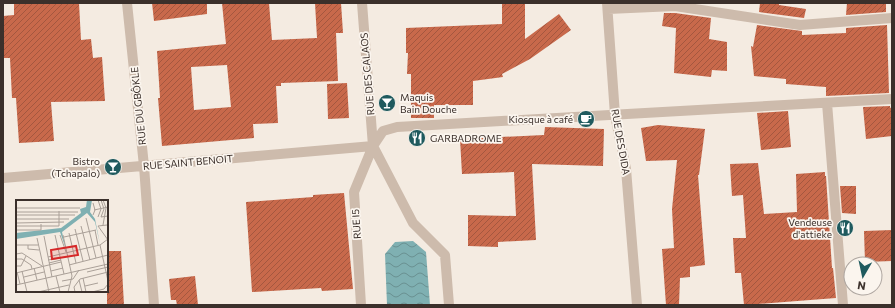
<svg xmlns="http://www.w3.org/2000/svg" width="895" height="308" font-family="Commissioner,sans-serif">
<defs>
<pattern id="water-waves" width="16" height="10" patternUnits="userSpaceOnUse"><rect width="16" height="10" fill="#7fb0b2"/><path d="M0 5q4-4 8 0t8 0" fill="none" stroke="#699091"/></pattern>
<pattern id="building-hatch" width="6" height="6" patternUnits="userSpaceOnUse"><rect width="6" height="6" fill="#c8694b"/><path d="M-1 1l2-2M0 6l6-6M5 7l2-2" fill="none" stroke="#a4573f"/></pattern>
</defs>
<rect width="100%" height="100%" fill="#f4ebe1"/>
<!-- water -->
<path fill="url(#water-waves)" d="M413 241 426 252 430 305H387L385 254 395 242Z"/>
<!-- building -->
<path fill="url(#building-hatch)" fill-rule="evenodd" d="M14 3H79L81 40 91 39 93 58 102 57 105 101 51 102 54 141 19 143 16 98H12L10 58H3V16L14 15Z
M152 3H207V14L154 21Z
M222 3H269L272 40 317 38 315 3H341L343 33H336L338 81 281 83V86H276L278 123 253 124 254 138 162 146 158 98H160L157 51 226 44ZM227 65 231 107 194 110 191 67Z
M502 3H525V39L559 14 571 30 530 59 502 74 503 77 473 81V105H434V118H411V74H407L408 53H406V28L502 24Z
M760 3H779V5L806 9 804 18 759 12Z
M847 3H886V12L846 15Z
M664 13H675L711 18 709 39 727 42V71L712 70 711 77 674 73 676 28 662 26Z
M757 25 802 31V35L846 33V28L887 25 889 93 826 96V87L786 84V79L754 76 751 46 753 47Z
M347 83 349 118 328 119 327 84Z
M890 106V108L892 107V136L866 139 863 107Z
M788 111 791 147 761 150 757 113Z
M658 125 705 129 699 175H698L705 265 690 267V277L680 278 679 305H666L662 249 674 248 672 209 677 160 646 161 641 128Z
M545 127 604 129 603 166 532 164 536 240 498 242V247L468 246V215L516 216 514 172 462 174 460 139 544 135Z
M758 163 764 214 797 212 796 174 825 172V176H826L832 268H833L836 298 744 305 741 273H735L733 238H746L743 195 732 196 730 164Z
M840 186H856V214L842 213Z
M344 193 353 289 322 291 321 288 252 292 246 202 313 197V195Z
M892 230V261L865 262 864 231Z
M107 251H121L124 305H107Z
M195 276 198 305H177L176 300H171L169 279Z"/>
<g fill="none" stroke-linecap="round" stroke-linejoin="round">
<!-- street -->
<path stroke="#cdbbac" stroke-width="10" d="M127 3 144 166 154 305
M362 3 373 146 413 223 445 255 449 305
M607 3 615 115 626 169 637 305
M608 9 675 6 800 25 892 18
M827 103 843 305
M3 178 373 146
M361 305 354 192 373 146 383 131 397 127 892 99"/>
</g>
<!-- icons -->
<defs>
<g id="bar-disc" transform="scale(0.9)"><circle r="9.5" fill="#1f5a5e" stroke="#fbf5ee"/><path d="M-6-5H6L.8 .8V4.5H3.5V6h-7V4.5H-.8V.8Z" fill="#fff"/></g>
<g id="cafe-disc" transform="scale(0.9)"><circle r="9.5" fill="#1f5a5e" stroke="#fbf5ee"/><path d="M-5.5-4.5H6V0H3Q3 3.5 0 3.5H-2.5Q-5.5 3.5-5.5 0ZM3-3.2v2h1.7v-2ZM-6 4.5H4V6H-6Z" fill="#fff"/></g>
<g id="restaurant-disc" transform="scale(0.9)"><circle r="9.5" fill="#1f5a5e" stroke="#fbf5ee"/><path d="M-5-6h1v4h1v-4h1v4h1v-4h1v5L-1.5 .5V6h-2V.5L-5-1ZM5-6V6H3V1.5H1.5Q1.5-4 5-6Z" fill="#fff"/></g>
</defs>
<g fill-rule="evenodd">
<use href="#bar-disc" x="387" y="103"/>
<use href="#cafe-disc" x="586" y="119"/>
<use href="#restaurant-disc" x="417" y="138"/>
<use href="#bar-disc" x="113" y="167"/>
<use href="#restaurant-disc" x="845" y="228"/>
</g>
<g text-anchor="middle" dominant-baseline="central" stroke-width="3.5" stroke-linejoin="round" paint-order="stroke">
<!-- street labels -->
<g font-size="10" fill="#3b302b" stroke="#fbf5ee">
<text transform="translate(367 74) rotate(-95)">RUE DES CALAOS</text>
<text transform="translate(138 106) rotate(-96)">RUE DU GBÔKLE</text>
<text transform="translate(621 142) rotate(80)">RUE DES DIDA</text>
<text transform="translate(188 162) rotate(-5)">RUE SAINT BENOIT</text>
<text transform="translate(356 224) rotate(-94)">RUE I5</text>
</g>
<!-- poi labels -->
<g font-size="10" fill="#3b302b" stroke="#fbf5ee" text-anchor="end">
<text x="400" y="97" text-anchor="start">Maquis<tspan x="400" dy="12">Bain Douche</tspan></text>
<text x="573" y="119">Kiosque à café</text>
<text x="430" y="138" text-anchor="start">GARBADROME</text>
<text x="100" y="161">Bistro<tspan x="100" dy="12">(Tchapalo)</tspan></text>
<text x="832" y="222">Vendeuse<tspan x="832" dy="12">d'attieke</tspan></text>
</g>
</g>
<!-- overview -->
<g transform="translate(16 200)">
<rect width="92" height="92" fill="#f4ebe1"/>
<path d="M71 0H76L74 12 79 19 84 44 79 22 71 13 46 32 50 49 44 32 0 39V33L45 28 65 13 64 9 70 7Z" fill="#7fb0b2"/>
<path fill="none" stroke="#aaa098" stroke-width="1" d="M85 0 88 9 85 17 92 16M0 8H64M78 10 92 7M0 12H62M0 15H59M77 15 79 10 77 3M82 17 85 9 82 0M70 18 80 58M0 19H53M0 23 48 22M87 25 90 8 87 0M91 25 82 26 92 40M0 26H43V11M65 26 74 60M59 29 67 61M0 30H25V24M79 30 82 45M53 33 60 63M39 35 48 74M44 35 50 52M47 35 56 76 52 92M28 36 36 77M48 37 80 30M21 38 33 92M0 45H22M12 45V49L23 50M84 45 92 81M0 54 6 53 26 66M32 57 84 45 92 39M0 59H6L15 65 16 69M32 60 44 58M33 63 45 60M53 65 92 55M0 66H5L10 56M18 68 21 80M6 71 11 92M35 71 47 68M1 72 4 84M71 72 92 67M0 73 45 62M40 76 44 92M8 77 28 72M67 78 70 92M63 80 66 92M46 81 57 79 63 70M0 85 92 64M69 86 82 83M22 92 53 85M59 92 58 87 64 79 92 72M76 92 88 89 92 84"/>
<path fill="#d62828" fill-opacity="0.15" stroke="#d62828" stroke-width="2" d="M60 46 62 55 36 59 35 50Z"/>
<rect width="92" height="92" fill="none" stroke="#3b302b" stroke-width="2"/>
</g>
<!-- border -->
<rect width="895" height="308" fill="none" stroke="#3b302b" stroke-width="8"/>
<!-- north arrow -->
<g transform="translate(863 276) rotate(189)"><circle r="19" fill="#fbf5ee" stroke="#aea6a0"/>
<path d="M0-3L7 15L0 10L-7 15Z" fill="#1f5a5e"/>
<text y="-6" font-size="11" font-weight="bold" text-anchor="middle" fill="#3b302b">N</text>
</g>
</svg>
